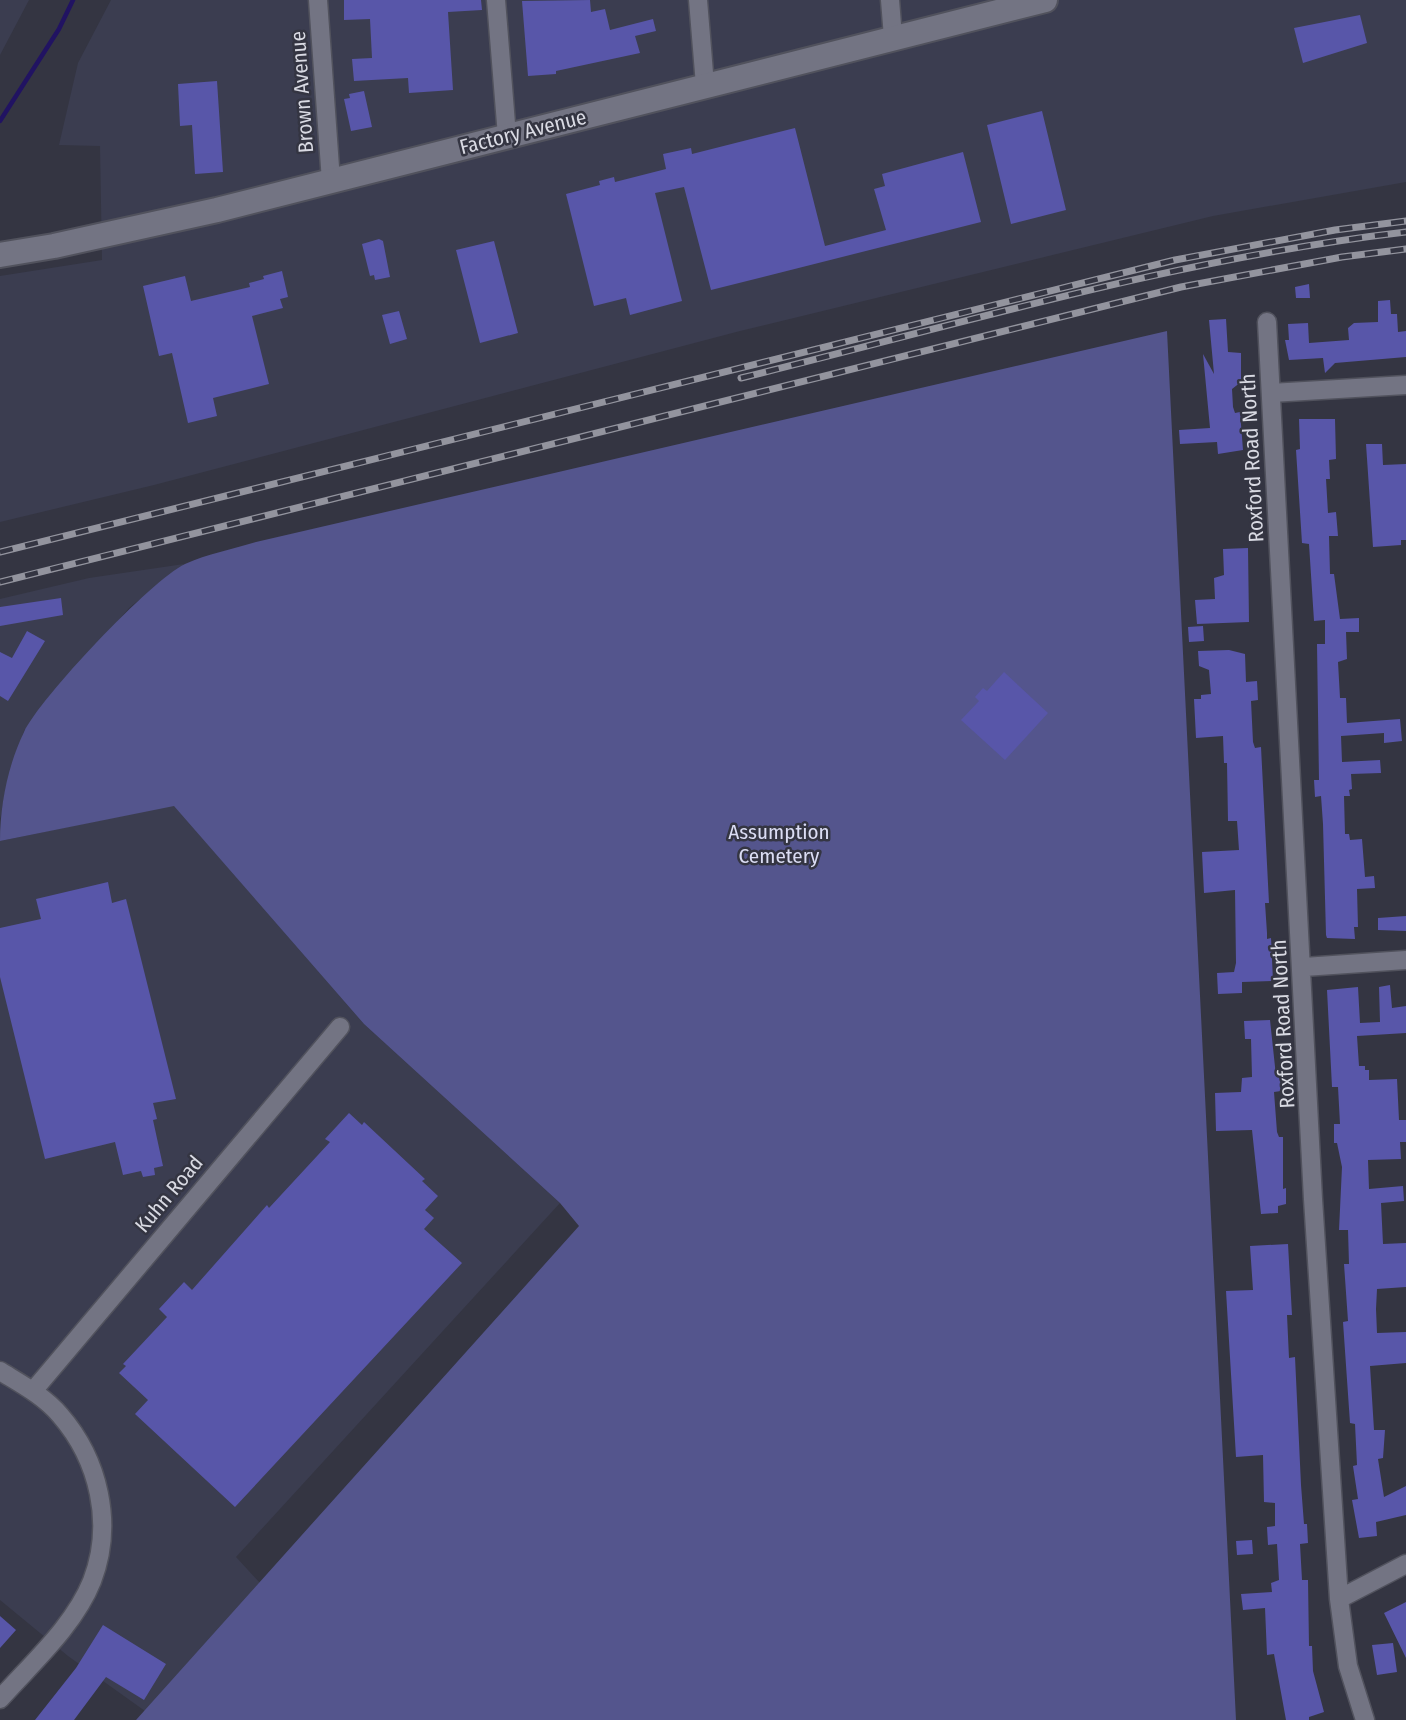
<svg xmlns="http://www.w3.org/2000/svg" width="1406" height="1720" font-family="'Fira Sans Condensed',sans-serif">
<rect width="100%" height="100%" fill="#343542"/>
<!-- built -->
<path fill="#3b3d50" d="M0 0H29L0 55Z
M111 0H1406V182L1213 216 740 331 154 485 0 522V276L102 260 100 146 59 145 78 63Z
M184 564 129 608 24 731 6 787 0 820V599L89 578Z
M174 805 364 1024 560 1203 236 1557 260 1583 145 1711 68 1656 0 1600V841Z"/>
<!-- green -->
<path fill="#54558d" d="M1167 331 1236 1720H136L579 1226 560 1203 364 1024 174 806 0 841C0 805 8 765 24 732 40 698 151 580 185 564 207 554 233 549 256 542Z"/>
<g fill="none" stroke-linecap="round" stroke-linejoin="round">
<!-- stream -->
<path stroke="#211362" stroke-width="4.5" d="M0 121 59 29 73 0"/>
</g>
<!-- building -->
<path fill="#5856a9" d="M344 0H481L482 10 448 12 453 90 409 93 408 78 354 81 352 59 372 58 370 19 344 20Z
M590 0 591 12 605 9 610 30 653 19 656 31 635 36 640 53 556 71V74L528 76 522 1Z
M1360 15 1367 43 1303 63 1294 28Z
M217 81 223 172 195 174 192 125 180 126 178 84Z
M364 91 372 127 351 131 344 99 350 98 349 94Z
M1042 111 1066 210 1011 224 987 125Z
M795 128 825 246 886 230 874 189 885 186 882 174 963 152 981 222 711 290 684 187 655 193 682 301 630 315 626 298 594 306 566 194 600 185 599 181 614 177 615 182 666 169 663 154 691 148 692 154Z
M379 239 383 241 390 277 375 280 374 275 370 276 362 244Z
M494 241 518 333 480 343 456 250Z
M282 271 288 297 280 299 283 308 252 316 269 384 213 398 217 416 188 423 172 353 159 356 143 286 185 276 191 301 250 287 249 283 264 279 263 276Z
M1309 284 1310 298H1296L1295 287Z
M1390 300 1391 314H1397L1398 332 1406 331V357L1335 363 1325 373 1323 358 1289 360 1285 340H1289L1288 324 1308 323 1309 343 1349 340 1348 328 1354 323 1378 322V301Z
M399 311 407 339 390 344 382 315Z
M1226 319 1228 352 1241 353V382L1232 389 1233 407 1235 413 1240 412 1243 450 1218 454 1217 442 1180 444 1179 430 1210 428 1203 354 1214 374 1209 320Z
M1299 419H1335L1336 459 1329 460 1330 479H1326L1328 513 1336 512 1338 536H1329L1330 574H1334L1340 619 1359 618V632H1346L1347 659 1338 662 1340 698H1346L1347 723 1400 719 1402 741 1384 743V733L1341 736 1342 762 1380 760 1381 773 1351 774 1352 789 1349 790 1350 796H1344L1345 834H1349L1350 840 1362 839 1365 877 1374 876 1375 888 1357 889 1358 927H1354L1355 939 1327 938 1326 935 1323 824 1321 796 1315 797 1314 780H1319L1317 644H1325V620L1314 621 1309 544 1302 543 1296 450 1300 449Z
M1366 444H1382L1383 465 1406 464V540H1401V545L1373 547Z
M1248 548 1249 622 1197 624 1195 600 1215 599 1214 578 1224 575 1223 549Z
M61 598 63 615 0 626V607Z
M1203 626 1204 641 1189 642 1188 627Z
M27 631 45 641 8 701 0 696V652L12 658Z
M1229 650 1245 654 1246 682 1257 681 1258 700 1251 701 1253 742 1255 748 1261 747 1269 903H1265L1267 933V939L1271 938 1273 981 1242 982V993L1218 994 1217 973 1234 972 1236 963 1235 890 1204 893 1202 852 1239 850 1237 821H1228L1227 763H1224L1223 736 1196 738 1194 699H1201V695L1211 694 1209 670 1199 666 1198 651Z
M1004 672 1048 713 1005 760 961 720 979 701 975 697 983 688 987 691Z
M108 882 112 903 126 899 176 1099 153 1103 157 1119 153 1120 163 1166 154 1168 155 1175 143 1177 141 1171 123 1175 115 1142 45 1159 0 977V928L41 919 36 899Z
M1406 916V931L1378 930V918Z
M1390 985 1392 1008 1406 1006V1033L1357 1036 1359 1066H1365V1070H1369V1080L1397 1079 1399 1120H1406V1142H1400L1401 1159 1368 1160 1369 1189 1403 1186 1404 1201 1381 1203 1383 1244 1406 1243V1287L1377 1289 1376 1309 1377 1333 1406 1332V1363L1370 1366 1374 1430H1385L1383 1458 1378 1459 1384 1497 1406 1486V1515L1376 1522 1377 1536 1359 1538 1352 1500 1358 1499 1353 1466 1357 1465 1355 1424 1350 1423 1343 1322 1348 1321 1344 1264H1349L1348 1230H1339L1342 1167 1337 1143H1334V1124H1340L1338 1087H1332L1327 990 1358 987 1360 1023 1380 1022 1379 987Z
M1270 1020 1276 1076H1280L1281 1091 1274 1092 1277 1132 1279 1137H1283V1189L1286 1188V1204L1278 1206V1213L1261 1214 1252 1130 1216 1131 1215 1093 1241 1092 1242 1078 1252 1077 1251 1039H1245L1244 1021Z
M349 1113 362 1125 364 1122 425 1179 422 1181 438 1196 425 1210 434 1218 424 1229 462 1263 235 1507 135 1414 148 1400 119 1373 126 1366 123 1364 167 1317 159 1309 184 1282 192 1290 267 1205 269 1208 330 1142 325 1139Z
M1288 1244 1292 1315H1287L1289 1358 1295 1357 1301 1485 1304 1524H1307L1308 1543 1300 1544 1302 1580H1308L1309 1646H1312L1313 1671 1324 1712 1309 1717V1720H1286L1274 1654 1267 1655 1265 1608 1243 1610 1241 1594 1272 1592 1271 1583 1279 1580 1277 1544 1268 1545 1267 1527 1275 1526V1503L1264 1502 1263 1455 1236 1457 1226 1291 1253 1290 1250 1246Z
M1252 1540 1253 1554 1237 1555 1236 1541Z
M1406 1602V1658L1384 1613Z
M0 1616 16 1630 0 1648Z
M103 1625 166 1664 144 1700 106 1677 74 1720H35L76 1668Z
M1393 1643 1397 1672 1377 1675 1372 1645Z"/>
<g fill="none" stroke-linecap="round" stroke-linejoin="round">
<!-- street casing -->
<g stroke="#51525d" stroke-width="21">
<path id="street" d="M318 0 331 181
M496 0 507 136
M698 0 705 85
M890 0 893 37
M1267 322 1313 1199 1339 1599 1348 1666 1365 1720
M1271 393 1406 385
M1304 967 1406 960
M0 1371C21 1384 44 1396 60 1415 99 1460 114 1524 92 1581 74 1626 32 1663 0 1699
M33 1391 340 1027
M1339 1599 1406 1564"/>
</g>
<!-- secondary casing -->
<g stroke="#51525d" stroke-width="28">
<path id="secondary" d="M0 255 54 246 217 210 1045 0"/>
</g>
<!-- street -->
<use href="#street" stroke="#737483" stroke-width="18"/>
<!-- secondary -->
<use href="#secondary" stroke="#737483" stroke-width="24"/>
<!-- rail casing -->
<g stroke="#93949e" stroke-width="7">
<path id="rail" d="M741 378C960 324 1181 258 1406 232
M0 552 1175 260 1335 230 1406 221
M0 582 1181 287 1342 257 1406 249"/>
</g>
<!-- rail -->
<use href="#rail" stroke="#343542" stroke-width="4.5" stroke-dasharray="13" stroke-linecap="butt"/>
</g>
<g text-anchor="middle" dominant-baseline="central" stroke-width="5" stroke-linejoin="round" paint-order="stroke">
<!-- street labels -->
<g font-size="21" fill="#d9dae3" stroke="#343542">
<text transform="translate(302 92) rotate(-94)">Brown Avenue</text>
<text transform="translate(523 132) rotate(-14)">Factory Avenue</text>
<text transform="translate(1252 458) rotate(-93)">Roxford Road North</text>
<text transform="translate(1283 1024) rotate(-93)">Roxford Road North</text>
<text transform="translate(169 1194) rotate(-50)">Kuhn Road</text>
</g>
<!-- park labels -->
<g font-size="21" fill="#dbddf4" stroke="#343542">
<text x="779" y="832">Assumption<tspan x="779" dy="24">Cemetery</tspan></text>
</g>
</g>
</svg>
